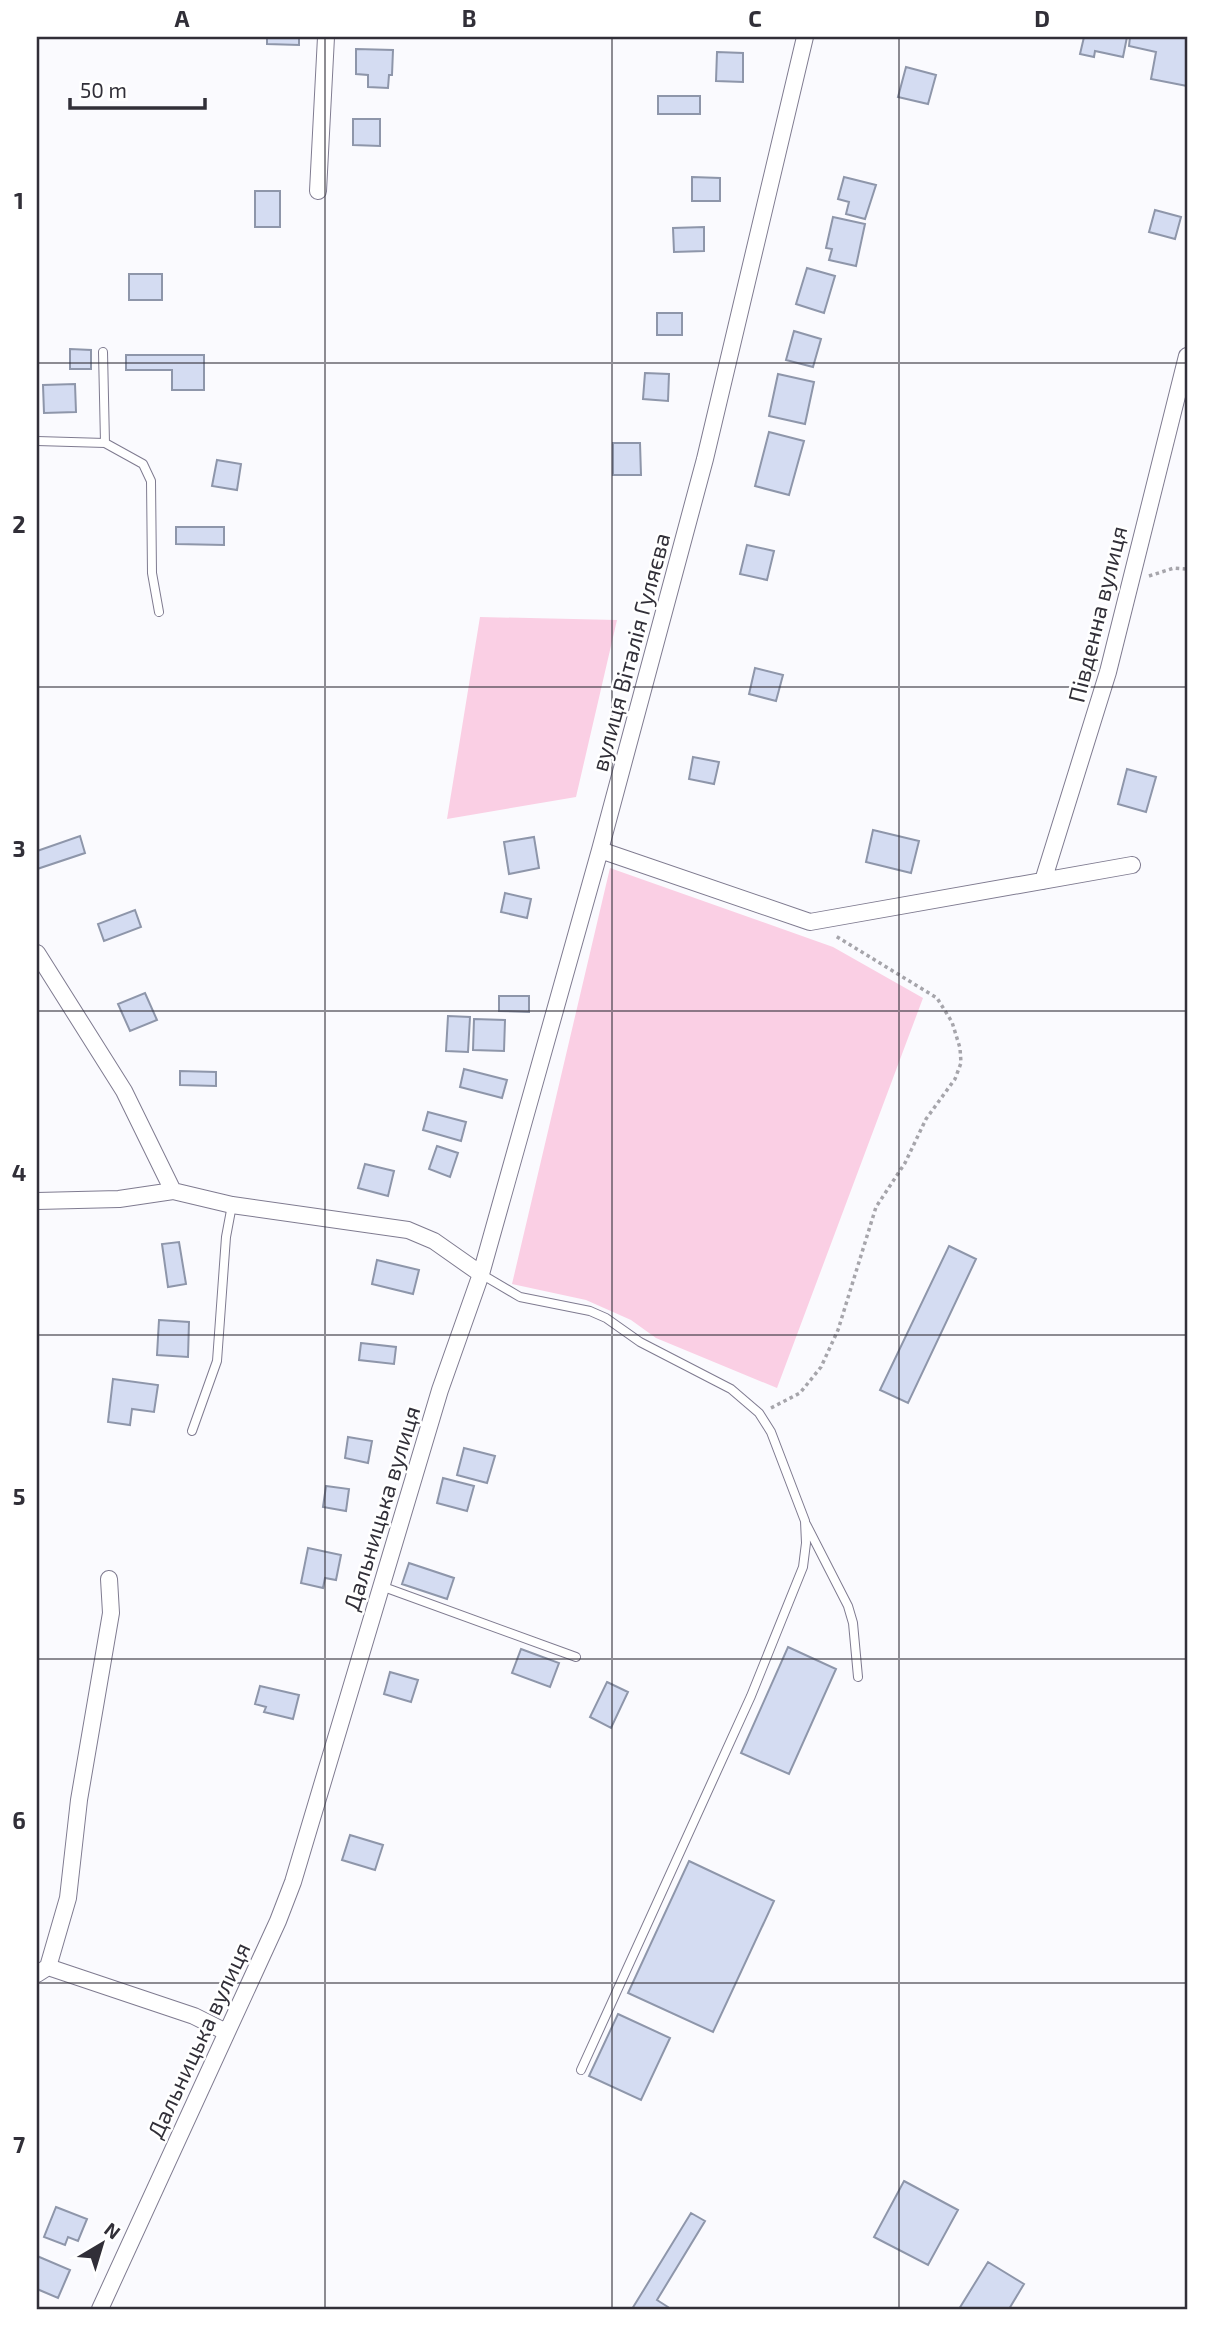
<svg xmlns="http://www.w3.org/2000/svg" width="1224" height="2346" font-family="'Exo 2',sans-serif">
<rect width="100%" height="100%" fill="#fafafe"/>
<!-- green -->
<path fill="#facfe4" d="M480 617 617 620 576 797 447 819Z
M610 868 833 947 923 998 777 1388 656 1338 631 1320 586 1300 512 1284Z"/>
<!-- building -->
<path fill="#d4dcf2" stroke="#8e96aa" stroke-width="2" d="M267 37H299V45L267 44Z
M1084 37H1127L1123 57 1095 51 1094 57 1080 54Z
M1130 37 1187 38V86L1151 79 1156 52 1129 46Z
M356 49 393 50 392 75H389L388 88 368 87V75L356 74Z
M717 52 743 53V82L716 81Z
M906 67 936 75 928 104 898 97Z
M658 96H700V114H658Z
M353 119H380V146L353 145Z
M692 177 720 178V201H692Z
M844 177 876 185 865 219 846 214 849 202 838 199Z
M255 191H280V227H255Z
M1155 210 1181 217 1175 239 1149 232Z
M833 217 865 224 856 266 829 260 832 249 826 248Z
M704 227V251L674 252 673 228Z
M807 268 835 276 824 313 796 304Z
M129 274H162V300H129Z
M657 313H682V335H657Z
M794 331 821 339 813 367 786 360Z
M70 349 91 350V369H70Z
M126 355H204V390H172V370H126Z
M645 373 669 374 668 401 643 399Z
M778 374 814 382 805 424 769 416Z
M75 384 76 412 44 413 43 385Z
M769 432 804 441 789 495 755 486Z
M613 443H640L641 475H613Z
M217 460 241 464 237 490 212 486Z
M176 527H224V545L176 544Z
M747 545 774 551 767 580 740 574Z
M755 668 783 675 776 701 749 694Z
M693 757 719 762 714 784 689 779Z
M1127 769 1156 777 1146 812 1118 804Z
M873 830 919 841 911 873 866 862Z
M80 836 85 853 37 869V851Z
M534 837 539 868 509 874 504 842Z
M505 893 531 899 527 918 501 912Z
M135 910 141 927 104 941 98 924Z
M145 993 157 1020 130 1031 118 1004Z
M499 996H529V1012L499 1011Z
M448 1016 470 1017 468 1052 446 1051Z
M474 1019 505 1020 504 1051 473 1050Z
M464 1069 507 1080 502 1098 460 1087Z
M180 1071 216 1072V1086L180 1085Z
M428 1112 466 1122 461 1141 423 1130Z
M437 1146 458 1153 450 1177 429 1169Z
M365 1164 394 1171 388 1196 358 1188Z
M179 1242 186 1284 168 1287 162 1244Z
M949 1246 976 1259 908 1403 880 1390Z
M377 1260 419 1270 413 1294 372 1284Z
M159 1320 189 1322 188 1357 157 1355Z
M361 1343 396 1347 394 1364 359 1360Z
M113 1379 158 1385 154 1412 132 1409 130 1425 108 1422Z
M348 1437 372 1441 368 1463 345 1458Z
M464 1448 495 1456 487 1483 457 1475Z
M443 1478 474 1486 467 1511 437 1503Z
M326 1486 349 1489 346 1511 323 1507Z
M308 1548 341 1555 336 1580 325 1578 323 1588 301 1583Z
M409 1563 454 1578 447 1599 402 1584Z
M788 1647 836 1669 789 1774 741 1753Z
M521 1649 559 1663 550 1687 512 1673Z
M390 1672 418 1680 411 1702 384 1694Z
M607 1682 628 1692 611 1728 590 1717Z
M260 1686 299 1695 293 1719 264 1712 266 1707 255 1704Z
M350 1835 383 1845 375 1870 342 1860Z
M689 1861 774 1901 713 2032 628 1993Z
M618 2014 670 2038 641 2100 589 2076Z
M904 2181 958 2210 928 2265 874 2237Z
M56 2207 87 2219 78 2241 68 2237 65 2245 44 2237Z
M691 2213 705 2221 657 2300 668 2307 667 2309H632Z
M37 2256 70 2270 58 2298 37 2289Z
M988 2262 1024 2284 1009 2309H959Z"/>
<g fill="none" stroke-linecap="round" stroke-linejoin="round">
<!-- lane casing -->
<g stroke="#7f7b90" stroke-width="10">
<path id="lane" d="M103 352 105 443
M37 441 105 443 143 464 151 481 152 573 159 612
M481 1274 520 1297 590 1311 606 1318 640 1342 731 1389 759 1413 771 1432 805 1521 806 1543 803 1567 751 1696 581 2070
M192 1431 217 1361 226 1237 232 1205
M806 1524 848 1606 853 1623 858 1677
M381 1586 576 1657"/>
</g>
<!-- street casing -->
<g stroke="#7f7b90" stroke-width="18">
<path id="street" d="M318 191 326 37
M600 850 810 922 1132 865
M1043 881 1108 672 1187 356
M37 953 124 1091 173 1191 232 1205 408 1230 434 1241 481 1274 440 1390 293 1882 278 1921 100 2309
M37 1201 119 1199 173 1191
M481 1274 600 850 705 459 805 37
M48 1967 194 2016 226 2032
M37 1974 48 1967 68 1898 79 1800 111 1613 109 1579"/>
</g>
<!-- path -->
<path stroke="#a6a5ab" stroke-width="3.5" stroke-dasharray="3.5 3.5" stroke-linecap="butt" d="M1149 576 1174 568 1187 569
M771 1408 800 1393 821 1367 838 1330 876 1207 905 1163 926 1119 955 1079 961 1063 960 1048 952 1022 937 998 834 935"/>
<!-- lane -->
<use href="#lane" stroke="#fff" stroke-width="8"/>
<!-- street -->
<use href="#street" stroke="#fff" stroke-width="16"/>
</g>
<!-- grid -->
<path fill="none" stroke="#312f38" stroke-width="2" stroke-opacity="0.55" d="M325 37V2309M612 37V2309M899 37V2309M37 363H1187M37 687H1187M37 1011H1187M37 1335H1187M37 1659H1187M37 1983H1187"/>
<g text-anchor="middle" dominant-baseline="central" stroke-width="5" stroke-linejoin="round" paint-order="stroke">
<!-- street labels -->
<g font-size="23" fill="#312f38" stroke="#fff">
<text transform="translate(1097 614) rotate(-76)">Південна вулиця</text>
<text transform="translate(630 652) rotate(-75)">вулиця Віталія Гуляєва</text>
<text transform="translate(381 1508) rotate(-73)">Дальницька вулиця</text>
<text transform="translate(198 2040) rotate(-65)">Дальницька вулиця</text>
</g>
</g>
<!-- border -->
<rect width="1224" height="2346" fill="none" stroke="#ffffff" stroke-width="77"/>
<!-- north arrow -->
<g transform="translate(102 2244) rotate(38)" stroke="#ffffff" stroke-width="5" paint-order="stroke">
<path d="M0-5L12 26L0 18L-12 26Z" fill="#312f38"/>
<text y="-10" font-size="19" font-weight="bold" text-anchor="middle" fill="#312f38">N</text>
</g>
<!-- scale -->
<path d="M70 98v10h135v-10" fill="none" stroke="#312f38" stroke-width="3.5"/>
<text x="80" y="98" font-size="21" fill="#312f38" stroke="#ffffff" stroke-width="5" paint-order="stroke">50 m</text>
<rect x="38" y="38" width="1148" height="2270" fill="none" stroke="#312f38" stroke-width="2.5"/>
<g font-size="23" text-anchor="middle" font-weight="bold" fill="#312f38">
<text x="182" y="27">A</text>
<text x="469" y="27">B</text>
<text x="755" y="27">C</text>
<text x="1042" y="27">D</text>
<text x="19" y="209">1</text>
<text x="19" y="533">2</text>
<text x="19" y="857">3</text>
<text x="19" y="1181">4</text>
<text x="19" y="1505">5</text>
<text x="19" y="1829">6</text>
<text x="19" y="2153">7</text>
</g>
</svg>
